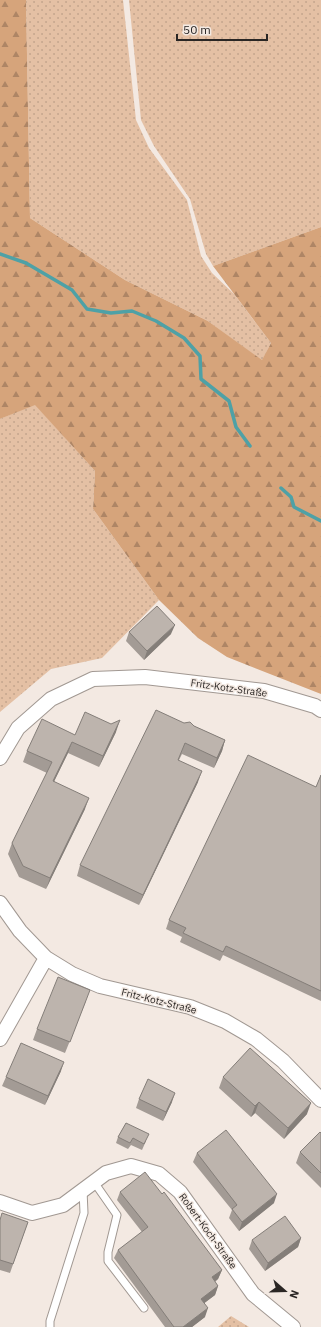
<svg xmlns="http://www.w3.org/2000/svg" width="321" height="1327" font-family="'IBM Plex Sans',sans-serif">
<defs>
<pattern id="grass-dots" width="8" height="8" patternUnits="userSpaceOnUse"><rect width="8" height="8" fill="#e4c0a4"/><path d="M2 2h.1M6 6h.1" fill="none" stroke="#c4a58d" stroke-width="1.8" stroke-linecap="round"/></pattern>
<pattern id="forest-firs" width="22" height="20" patternUnits="userSpaceOnUse"><rect width="22" height="20" fill="#d6a47b"/><path d="M5 1l3.5 6h-7zM16 11l3.5 6h-7z" fill="#ae8565"/></pattern>
</defs>
<rect width="100%" height="100%" fill="#f3e9e2"/>
<!-- grass -->
<path fill="url(#grass-dots)" d="M26 0H123L136 120 149 148 187 200 201 256 212 273 234 294 271 343 262 361 208 321 125 280 30 218Z
M129 0H321V227L213 266 206 254 190 199 154 146 141 120Z
M35 404 95 471 93 509 159 600 102 658 51 669 0 712V419Z
M231 1316 249 1327H218Z"/>
<!-- forest -->
<path fill="url(#forest-firs)" d="M0 0H26L30 218 125 280 208 321 262 360 271 343 213 266 321 227V694L227 657 198 638 159 600 93 509 95 471 35 405 0 419Z"/>
<g fill="none" stroke-linecap="round" stroke-linejoin="round">
<!-- stream -->
<path stroke="#4ea1a6" stroke-width="3.5" d="M0 254 26 263 72 290 87 309 111 313 132 311 156 321 184 338 200 356 201 379 229 401 236 427 250 446
M281 488 291 497 294 507 321 521"/>
<!-- lane casing -->
<g stroke="#a19892" stroke-width="9">
<path id="lane" d="M94 1182 117 1215 108 1252V1261L144 1308
M50 1327V1321L84 1213 83 1190"/>
</g>
<!-- street casing -->
<g stroke="#a19892" stroke-width="16">
<path id="street" d="M0 758 18 728 51 699 93 679 145 677 264 691 315 706 321 710
M0 903 20 931 46 958 72 974 100 986 190 1007 225 1021 256 1039 283 1061 321 1100
M0 1039 46 958
M0 1202 32 1213 63 1205 106 1173 131 1166 159 1174 180 1192 253 1294 293 1327"/>
</g>
<!-- lane -->
<use href="#lane" stroke="#fff" stroke-width="7"/>
<!-- street -->
<use href="#street" stroke="#fff" stroke-width="14"/>
</g>
<!-- wall -->
<path fill="#a39b95" d="M129 632 171 634 144 660 126 641Z
M184 723 194 726 225 740 222 751 214 768 182 754 179 760 198 782 139 905 77 876 80 865Z
M116 732 99 767 68 753 54 781 85 809 46 889 19 877 8 854 12 843 47 773 23 762 27 751 75 735Z
M321 775V1001L223 955 220 961 180 942 182 937 166 929 169 920 316 787Z
M86 1001 65 1053 33 1040 37 1029Z
M61 1071 45 1105 2 1086 6 1077Z
M223 1077 307 1114 284 1139 255 1113 251 1117 219 1088Z
M139 1099 172 1102 163 1121 136 1108Z
M126 1123 146 1141 142 1150 131 1145 128 1149 116 1143 118 1137Z
M321 1133V1188L296 1163 300 1152Z
M197 1153 274 1203 239 1231 229 1218 232 1210 193 1162Z
M120 1192 162 1194 222 1270 218 1279 215 1282 218 1286 215 1295 204 1303 205 1317 192 1327H165L114 1258 118 1250 142 1232 117 1200Z
M0 1219 28 1222 10 1273 0 1270Z
M301 1238 298 1247 265 1271 249 1249 252 1240Z"/>
<!-- shaded-wall -->
<path fill="#847e79" d="M175 625 171 634 144 660 147 651Z
M120 720 116 732 99 767 103 756Z
M225 740 222 751 214 768 217 758Z
M72 742 68 753 49 792 53 781Z
M202 771 198 782 139 905 143 895Z
M89 798 85 809 46 889 50 878Z
M64 1062 61 1071 45 1105 48 1096Z
M175 1093 172 1102 163 1121 166 1112Z
M259 1102 255 1113 251 1117 255 1106Z
M311 1103 307 1114 284 1139 288 1128Z
M277 1194 274 1203 239 1231 242 1222Z
M301 1238 298 1247 265 1271 268 1263Z
M222 1270 218 1279 208 1286 212 1277Z
M218 1286 215 1295 198 1308 201 1299Z
M208 1308 205 1317 192 1327H183Z"/>
<!-- building -->
<path fill="#bdb4ad" stroke="#847e79" d="M157 606 175 625 147 651 129 632Z
M156 710 184 723 190 722 194 726 225 740 217 758 185 743 178 760 202 771 143 895 80 865Z
M85 712 111 724 120 720 103 756 72 742 53 781 89 798 50 878 23 866 12 843 52 762 27 751 42 719 75 735Z
M248 755 316 787 321 775V991L226 946 223 952 183 933 186 928 169 920Z
M58 977 90 990 70 1042 37 1029Z
M21 1043 64 1062 48 1096 6 1077Z
M250 1048 311 1103 288 1128 259 1102 255 1106 223 1077Z
M148 1079 175 1093 166 1112 139 1099Z
M126 1123 149 1134 144 1144 133 1138 130 1143 118 1137Z
M226 1130 277 1194 242 1222 232 1209 237 1205 197 1153Z
M320 1132 321 1133V1173L300 1152Z
M145 1172 162 1194 164 1192 222 1270 212 1277 218 1286 201 1299 208 1308 183 1327H174L118 1250 148 1227 120 1192Z
M2 1213 28 1222 13 1264 0 1260V1220Z
M285 1216 301 1238 268 1263 252 1240Z"/>
<g text-anchor="middle" dominant-baseline="central" stroke-width="3" stroke-linejoin="round" paint-order="stroke">
<!-- street labels -->
<g font-size="10" fill="#2a2624" stroke="#f3e9e2">
<text transform="translate(229 688) rotate(8)">Fritz-Kotz-Straße</text>
<text transform="translate(159 1001) rotate(14)">Fritz-Kotz-Straße</text>
<text transform="translate(208 1231) rotate(54)">Robert-Koch-Straße</text>
</g>
</g>
<!-- north arrow -->
<g transform="translate(285 1291) rotate(110)" stroke="#f3e9e2" stroke-width="3" paint-order="stroke">
<path d="M0-3L7 15L0 10L-7 15Z" fill="#2a2624"/>
<text y="-6" font-size="11" font-weight="bold" text-anchor="middle" fill="#2a2624">N</text>
</g>
<!-- scale -->
<path d="M177 34v6h90v-6" fill="none" stroke="#2a2624" stroke-width="2"/>
<text x="183" y="34" font-size="12" fill="#2a2624" stroke="#f3e9e2" stroke-width="3" paint-order="stroke">50 m</text>
</svg>
